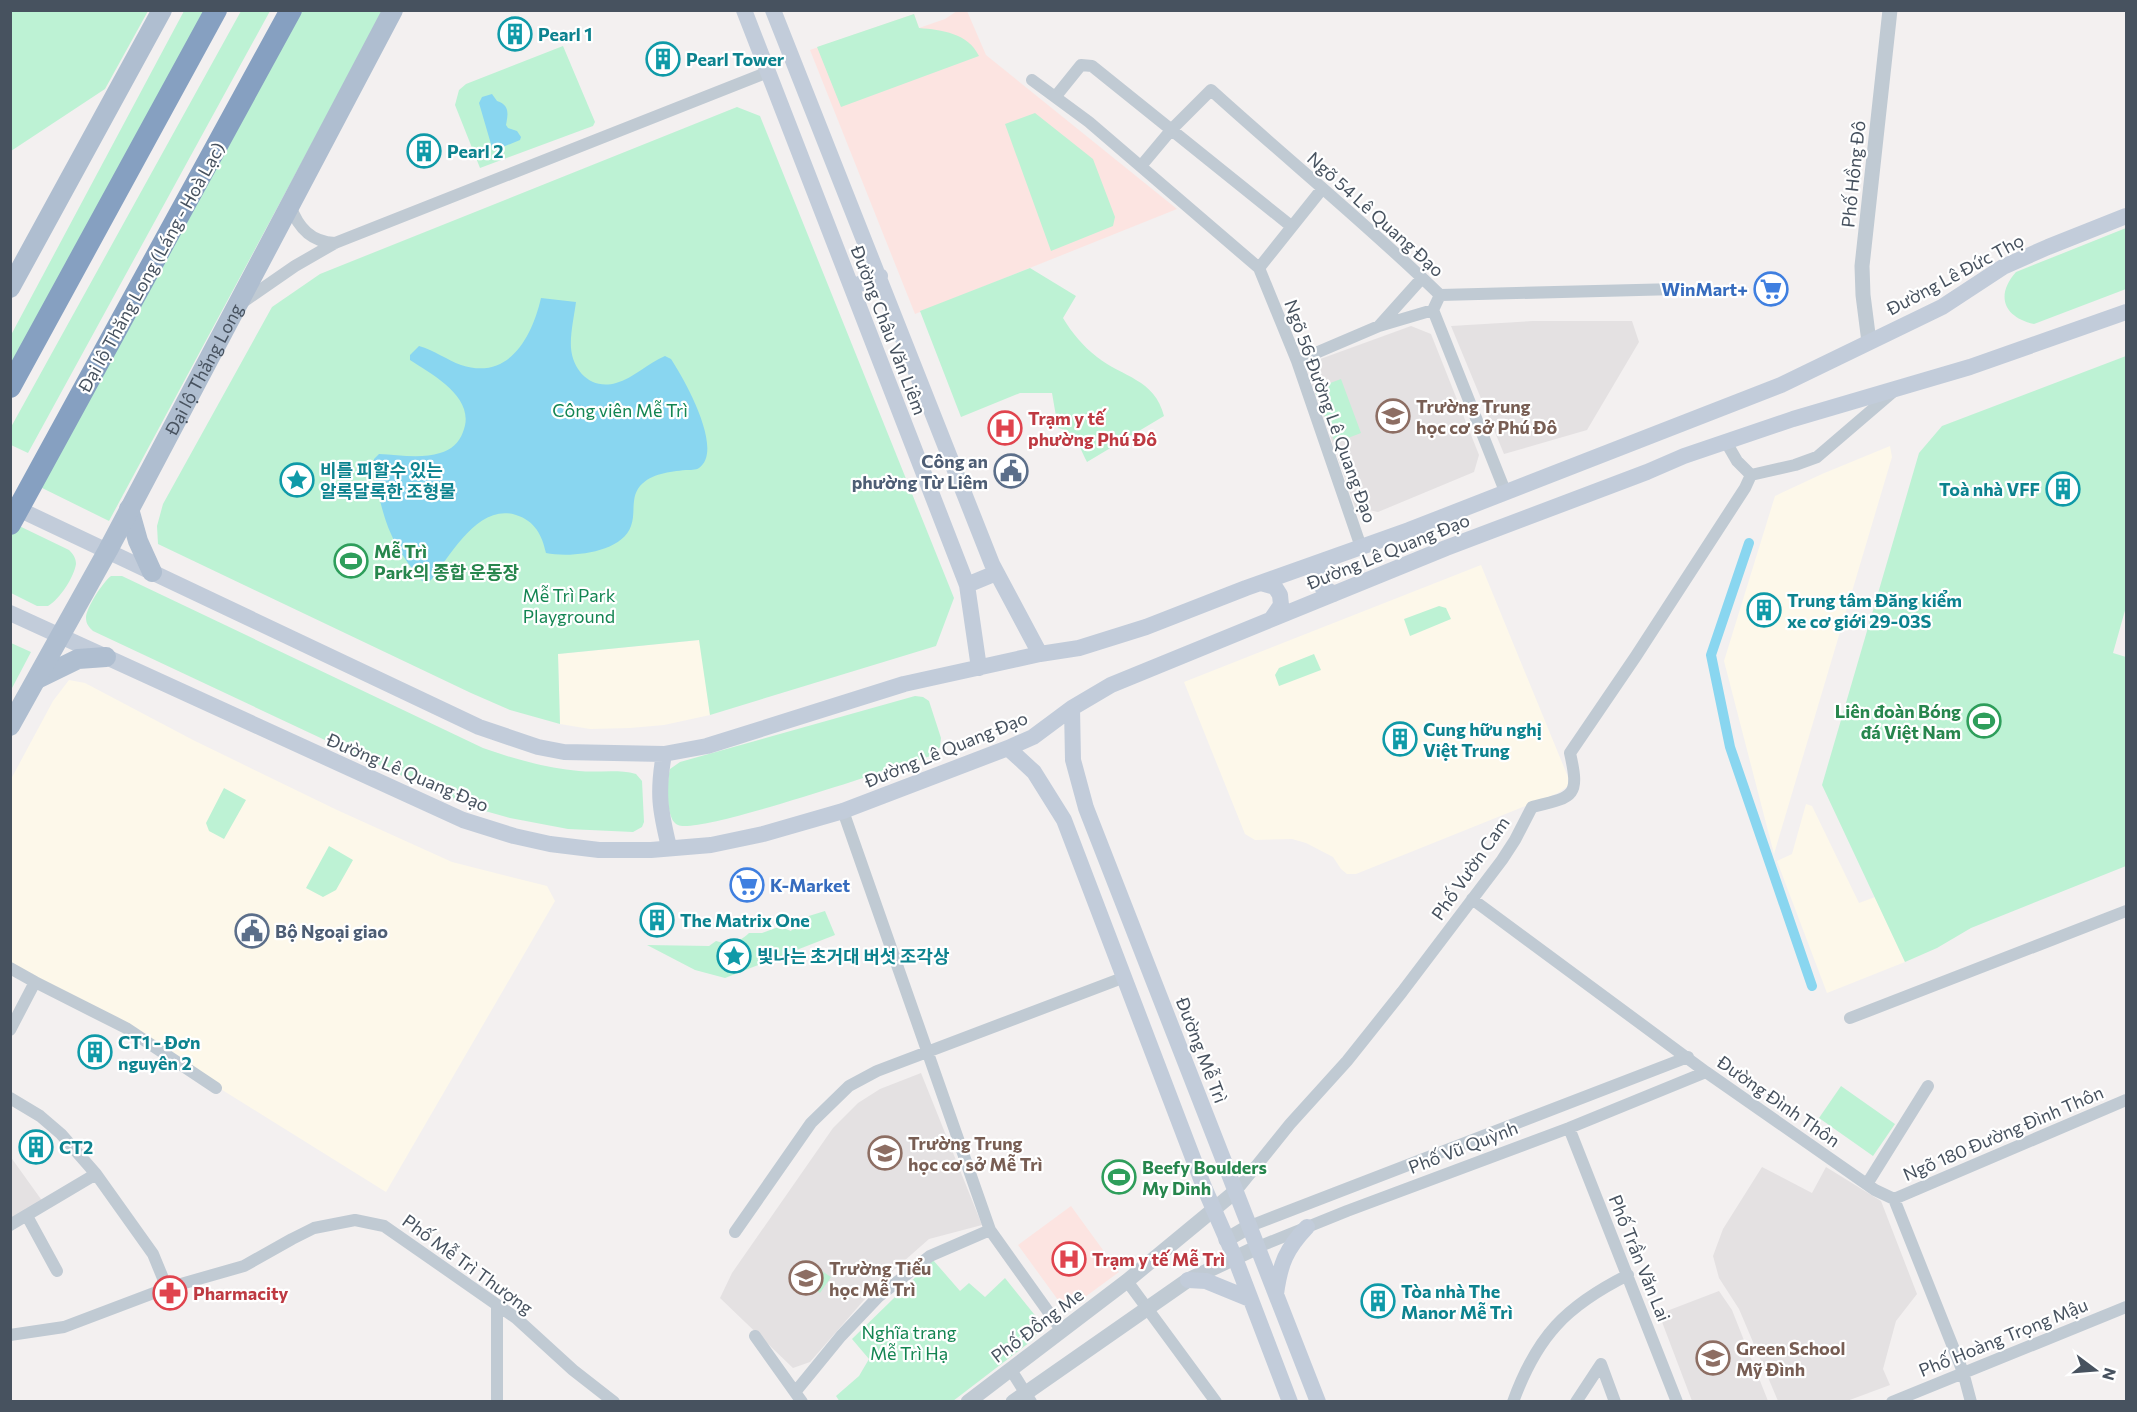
<svg xmlns="http://www.w3.org/2000/svg" width="2137" height="1412" font-family="Commissioner,'Noto Sans KR',sans-serif">
<rect width="100%" height="100%" fill="#f3f0f0"/>
<!-- commercial -->
<path fill="#fdf8ea" d="M1890 446 1892 457 1774 854 1724 661 1775 496 1822 474Z
M1481 565 1568 777V786L1558 793 1356 874H1347L1341 869 1333 857 1306 843 1292 839 1255 840 1245 834 1184 682Z
M700 640 710 715 664 725 630 728 590 729 560 724 558 654Z
M69 680 85 683 193 740 337 810 452 862 547 886 555 901 386 1192 211 1083 11 965 10 781 53 701Z
M1806 804 1812 806 1859 903 1875 897 1905 962 1827 993 1777 861 1792 854Z"/>
<!-- education -->
<path fill="#e4e1e2" d="M1533 321H1632L1639 342 1587 430 1504 454 1451 326Z
M1411 326 1431 334 1479 455 1474 472 1378 512 1355 507 1309 376 1312 362Z
M921 1073 982 1225 929 1239 878 1284 810 1362 793 1368 720 1298 732 1273 833 1128 858 1103 880 1089Z
M10 1156 43 1202 10 1221Z
M1762 1167 1812 1193 1826 1167 1881 1201 1917 1294 1896 1321 1883 1369 1890 1385 1847 1401H1778L1739 1309 1719 1278 1713 1256 1723 1229Z
M1719 1291 1732 1310 1768 1401H1692L1659 1314Z"/>
<!-- medical -->
<path fill="#fce4e1" d="M957 11H967L986 55 1177 209 915 314 810 50 914 14 919 28 945 19Z
M1071 1206 1119 1272 1066 1311 1018 1245Z"/>
<!-- green -->
<path fill="#bdf2d4" d="M11 10 148 11 105 89 11 151Z
M184 11H208L11 367V335Z
M241 11H270L28 453 11 445V427Z
M297 11H383L109 521 34 484Z
M914 14 919 28C942 30 968 33 979 56L841 107 817 47Z
M563 46 595 122 593 126 480 168 455 105 459 90 466 84Z
M737 107 760 116 954 598 936 646 710 715 699 640 558 654 560 724 510 710 471 693 158 544 157 526 163 504 272 307 320 274Z
M1035 113 1093 159 1115 217 1113 226 1051 251 1005 124Z
M2126 228V289L2034 324C2004 317 1995 296 2016 272Z
M1030 268 1076 296 1063 318C1072 333 1083 346 1097 357 1122 377 1155 379 1164 416L1087 462C1080 448 1075 431 1058 428L1052 393H1020L961 417 920 311Z
M2126 356V607L2113 653 2126 657V866L1971 928 1937 948 1905 962 1822 785 1919 453 1942 426Z
M1341 379 1361 433 1335 443 1314 389Z
M11 522 69 550C73 554 76 558 76 564 74 577 60 599 48 606H37L11 593Z
M111 576H122L483 748C514 759 546 768 579 771 597 773 618 769 636 774L642 781 644 822 642 827 633 832 568 829 510 818 478 809 391 771 93 631C89 627 86 624 86 618 86 608 103 582 111 576Z
M1439 606 1446 608 1451 619 1410 636 1404 619Z
M11 643 31 652 11 690Z
M1314 654 1321 670 1279 686 1275 675 1279 668Z
M915 696 923 697 929 701 941 738 940 747 934 755C898 766 699 835 678 825 665 820 667 781 670 769L680 762Z
M224 788 246 800 224 839 209 831 206 823Z
M329 846 353 860 336 890 323 897 306 888Z
M825 911 835 935 725 978 695 970 647 945 709 946 716 941C729 945 740 942 749 933H762L784 925 786 929 791 931 799 919Z
M1841 1086 1895 1124 1873 1156 1819 1118Z
M805 1260 831 1277 820 1293 795 1275Z
M933 1260 960 1291 969 1283 985 1297 1005 1278 1042 1324 1034 1339 953 1401 840 1402 836 1396 859 1376 869 1359 852 1339Z"/>
<!-- water -->
<path fill="#89d6f0" d="M492 94 497 101C510 105 508 114 506 125L508 128 517 131 521 137 520 140 493 151 479 103 482 97Z
M541 298 576 302C574 317 570 334 571 348 573 372 592 390 616 383 634 378 648 363 665 356L671 359C683 377 725 450 699 468 696 470 690 470 686 470 669 472 652 473 640 486 630 498 636 513 631 526 622 553 570 558 546 553 542 535 535 521 516 515 478 503 451 555 431 580L427 583 422 581C396 549 387 532 378 492 376 481 373 471 374 459L379 454C398 455 422 459 440 453 451 450 459 443 463 432 477 398 433 375 410 360V355L419 346C434 350 447 360 461 365 509 381 532 337 541 298Z"/>
<g fill="none" stroke-linecap="round" stroke-linejoin="round">
<!-- canal -->
<path stroke="#89d6f0" stroke-width="10" d="M1749 543 1711 655 1730 747 1812 986"/>
<!-- minor -->
<path stroke="#c0cad3" stroke-width="12" d="M1032 80 1089 122 1259 268 1297 361 1361 547
M1056 96 1081 65 1092 66 1291 226
M1141 166 1172 129 1211 90C1287 159 1367 224 1440 295
M290 205C298 228 311 242 335 243
M1259 268 1322 189
M1440 295 1677 289
M1440 295 1433 310 1505 491
M243 302 295 266 335 243 768 72
M1379 326 1422 278
M1297 361 1379 326 1433 310
M1726 442 1737 461 1751 475
M1751 475 1795 465 1817 457 1894 391
M843 811 990 1230 1062 1331
M1472 899 1706 1072 1875 1190 1894 1199 1963 1372 1971 1402
M10 968 35 982 126 1028 216 1088
M1850 1018 2126 911
M10 1030 35 982
M10 1098 40 1116 61 1134 96 1174 153 1254 167 1288
M1569 1128 1677 1402
M1867 1184 1928 1086
M1236 1191 1290 1124 1347 1061 1402 992 1502 860 1515 840 1532 807C1574 797 1580 797 1570 753L1636 656 1745 488 1751 475
M1894 1199 2126 1100
M27 1216 57 1271
M10 1225 96 1174
M1250 1226 1688 1057
M735 1232 811 1123 849 1086 877 1071 1125 977
M1258 1247 1347 1211 1569 1128 1706 1072
M1127 1281 1216 1402
M10 1335 64 1327 167 1288 244 1266 292 1239 314 1228 355 1220 384 1226 516 1318 573 1370 614 1402
M755 1336 802 1402
M1011 1370 1031 1402
M796 1391 841 1336 878 1297 930 1256 990 1230
M497 1402V1305
M1513 1402C1537 1336 1566 1306 1628 1275
M1576 1402 1601 1364 1615 1402
M1892 1402 2126 1307"/>
<!-- tertiary -->
<path stroke="#c0cad3" stroke-width="15" d="M1869 342 1863 295 1862 266 1890 10
M1226 1240 1250 1226
M968 1402 1127 1281 1236 1191
M1013 1402 1188 1280 1258 1247"/>
<!-- secondary -->
<path stroke="#c2ccda" stroke-width="16" d="M744 10 967 585 979 668
M773 10 992 564 1040 654
M852 287 880 276
M10 505 479 727 538 747 564 752 664 754 707 746 904 684 1040 654 1079 648 1146 627 1246 588 1409 530 1781 385 1942 307 2003 267 2048 247 2126 216
M1326 560 1319 577 1322 587 1334 594
M1261 583 1275 587 1280 595 1281 605 1272 618
M967 585 996 573
M10 613 463 820 514 836 550 844 599 850H651L711 845 763 834 843 811 1008 748 1033 737 1072 708 1111 685 1446 548 1647 472 1684 456 1793 419 1970 367 2126 312
M1072 708 1073 760 1086 808 1318 1402
M1008 748 1034 772 1064 820 1204 1187 1235 1258 1290 1402
M664 754C657 793 660 810 669 847
M1188 1280 1206 1281 1250 1299
M1276 1294C1280 1264 1286 1249 1307 1227"/>
<!-- primary -->
<g stroke="#afbed0" stroke-width="20">
<path d="M10 288 162 10"/>
<path d="M129 509 138 541 152 572"/>
<path d="M37 679 78 659 106 657"/>
<path id="s1" d="M10 726 108 550 393 10"/>
</g>
<!-- motorway -->
<path stroke="#86a0c1" stroke-width="22" d="M10 387 216 10
M10 524 291 10"/>
</g>
<!-- icons -->
<defs>
<g id="building-ring" transform="scale(1.725)"><circle r="9.5" fill="#fff" stroke="#0f9aa8" stroke-width="1.5"/><path d="M-4-6H4V6H1V3H-1V6H-4ZM-2.5-4.3h1.7v1.8h-1.7ZM.8-4.3h1.7v1.8H.8ZM-2.5-1h1.7V.8h-1.7ZM.8-1h1.7V.8H.8Z" fill="#0f9aa8"/></g>
<g id="supermarket-ring" transform="scale(1.725)"><circle r="9.5" fill="#fff" stroke="#3f7fe0" stroke-width="1.5"/><path d="M-6-5.5h2.5l.6 2H6L4.5 2H-2.5L-4.4-4H-6ZM-1.5 3.2a1.3 1.3 0 1 0 .1 0ZM3 3.2a1.3 1.3 0 1 0 .1 0Z" fill="#3f7fe0"/></g>
<g id="school-ring" transform="scale(1.725)"><circle r="9.5" fill="#fff" stroke="#8d6e63" stroke-width="1.5"/><path d="M0-5L7-2L0 1L-7-2ZM-4 1L0 2.5L4 1V4Q0 6-4 4Z" fill="#8d6e63"/></g>
<g id="hospital-ring" transform="scale(1.725)"><circle r="9.5" fill="#fff" stroke="#e0444e" stroke-width="1.5"/><path d="M-5-5h3v3.5h4V-5h3V5h-3V1.5h-4V5h-3Z" fill="#e0444e"/></g>
<g id="civic-ring" transform="scale(1.725)"><circle r="9.5" fill="#fff" stroke="#5c6f8a" stroke-width="1.5"/><path d="M-.6-6.5H3V-4.5H.6V-3L4-1V1h2V6H-6V1h2V-1L-.6-3ZM-1.2 2.5V6h2.4V2.5Z" fill="#5c6f8a"/></g>
<g id="sight-ring" transform="scale(1.725)"><circle r="9.5" fill="#fff" stroke="#0f9aa8" stroke-width="1.5"/><path d="M0-6L1.8-2.2L6-1.7L2.9 1.2L3.7 5.4L0 3.3L-3.7 5.4L-2.9 1.2L-6-1.7L-1.8-2.2Z" fill="#0f9aa8"/></g>
<g id="stadium-ring" transform="scale(1.725)"><circle r="9.5" fill="#fff" stroke="#2e9e5b" stroke-width="1.5"/><path d="M0-5a6.5 5 0 1 0 0 10a6.5 5 0 1 0 0-10ZM-3.5-1.8h7v3.6h-7Z" fill="#2e9e5b"/></g>
<g id="pharmacy-ring" transform="scale(1.725)"><circle r="9.5" fill="#fff" stroke="#e0444e" stroke-width="1.5"/><path d="M-2-6h4v4h4v4h-4v4h-4v-4h-4v-4h4Z" fill="#e0444e"/></g>
</defs>
<g fill-rule="evenodd">
<use href="#building-ring" x="515" y="34"/>
<use href="#building-ring" x="663" y="59"/>
<use href="#building-ring" x="424" y="151"/>
<use href="#supermarket-ring" x="1771" y="289"/>
<use href="#school-ring" x="1393" y="416"/>
<use href="#hospital-ring" x="1005" y="428"/>
<use href="#civic-ring" x="1011" y="471"/>
<use href="#sight-ring" x="297" y="480"/>
<use href="#building-ring" x="2063" y="489"/>
<use href="#stadium-ring" x="351" y="561"/>
<use href="#building-ring" x="1764" y="610"/>
<use href="#stadium-ring" x="1984" y="721"/>
<use href="#building-ring" x="1400" y="739"/>
<use href="#supermarket-ring" x="747" y="885"/>
<use href="#building-ring" x="657" y="920"/>
<use href="#civic-ring" x="252" y="931"/>
<use href="#sight-ring" x="734" y="956"/>
<use href="#building-ring" x="95" y="1052"/>
<use href="#building-ring" x="36" y="1147"/>
<use href="#school-ring" x="885" y="1153"/>
<use href="#stadium-ring" x="1119" y="1177"/>
<use href="#hospital-ring" x="1069" y="1259"/>
<use href="#school-ring" x="806" y="1278"/>
<use href="#pharmacy-ring" x="170" y="1293"/>
<use href="#building-ring" x="1378" y="1301"/>
<use href="#school-ring" x="1713" y="1358"/>
</g>
<g text-anchor="middle" dominant-baseline="central" stroke-width="4.5" stroke-linejoin="round" paint-order="stroke">
<!-- culture labels -->
<g font-size="18" font-weight="bold" fill="#0d838f" stroke="#fff" text-anchor="start">
<text x="538" y="34">Pearl 1</text>
<text x="686" y="59">Pearl Tower</text>
<text x="447" y="151">Pearl 2</text>
<text x="320" y="470">비를 피할수 있는<tspan x="320" dy="21">알록달록한 조형물</tspan></text>
<text x="2040" y="489" text-anchor="end">Toà nhà VFF</text>
<text x="1787" y="600">Trung tâm Đăng kiểm<tspan x="1787" dy="21">xe cơ giới 29-03S</tspan></text>
<text x="1423" y="729">Cung hữu nghị<tspan x="1423" dy="21">Việt Trung</tspan></text>
<text x="680" y="920">The Matrix One</text>
<text x="757" y="956">빛나는 초거대 버섯 조각상</text>
<text x="118" y="1042">CT1 - Đơn<tspan x="118" dy="21">nguyên 2</tspan></text>
<text x="59" y="1147">CT2</text>
<text x="1401" y="1291">Tòa nhà The<tspan x="1401" dy="21">Manor Mễ Trì</tspan></text>
</g>
<!-- street labels -->
<g font-size="18" fill="#47525f" stroke="#fff">
<text transform="translate(1853 174) rotate(-84)">Phố Hồng Đô</text>
<text transform="translate(1376 214) rotate(42)">Ngõ 54 Lê Quang Đạo</text>
<text transform="translate(151 267) rotate(-61)">Đại lộ Thăng Long (Láng - Hoà Lạc)</text>
<text transform="translate(1955 274) rotate(-28)">Đường Lê Đức Thọ</text>
<text transform="translate(889 330) rotate(69)">Đường Châu Văn Liêm</text>
<text stroke="none"><textPath href="#s1" startOffset="406">Đại lộ Thăng Long</textPath></text>
<text transform="translate(1331 411) rotate(70)">Ngõ 56 Đường Lê Quang Đạo</text>
<text transform="translate(1388 551) rotate(-22)">Đường Lê Quang Đạo</text>
<text transform="translate(946 749) rotate(-22)">Đường Lê Quang Đạo</text>
<text transform="translate(408 772) rotate(23)">Đường Lê Quang Đạo</text>
<text transform="translate(1470 868) rotate(-55)">Phố Vườn Cam</text>
<text transform="translate(1202 1050) rotate(69)">Đường Mễ Trì</text>
<text transform="translate(1779 1101) rotate(35)">Đường Đình Thôn</text>
<text transform="translate(2003 1133) rotate(-23)">Ngõ 180 Đường Đình Thôn</text>
<text transform="translate(1463 1147) rotate(-21)">Phố Vũ Quỳnh</text>
<text transform="translate(1640 1258) rotate(68)">Phố Trần Văn Lai</text>
<text transform="translate(468 1264) rotate(36)">Phố Mễ Trì Thượng</text>
<text transform="translate(1037 1325) rotate(-37)">Phố Đồng Me</text>
<text transform="translate(2003 1337) rotate(-22)">Phố Hoàng Trọng Mậu</text>
</g>
<!-- shop labels -->
<g font-size="18" font-weight="bold" fill="#366cbe" stroke="#fff" text-anchor="end">
<text x="1748" y="289">WinMart+</text>
<text x="770" y="885" text-anchor="start">K-Market</text>
</g>
<!-- education labels -->
<g font-size="18" font-weight="bold" fill="#785e54" stroke="#fff" text-anchor="start">
<text x="1416" y="406">Trường Trung<tspan x="1416" dy="21">học cơ sở Phú Đô</tspan></text>
<text x="908" y="1143">Trường Trung<tspan x="908" dy="21">học cơ sở Mễ Trì</tspan></text>
<text x="829" y="1268">Trường Tiểu<tspan x="829" dy="21">học Mễ Trì</tspan></text>
<text x="1736" y="1348">Green School<tspan x="1736" dy="21">Mỹ Đình</tspan></text>
</g>
<!-- park labels -->
<g font-size="18" fill="#138552" stroke="#fff">
<text x="620" y="410">Công viên Mễ Trì</text>
<text x="569" y="595">Mễ Trì Park<tspan x="569" dy="21">Playground</tspan></text>
<text x="909" y="1332">Nghĩa trang<tspan x="909" dy="21">Mễ Trì Hạ</tspan></text>
</g>
<!-- health labels -->
<g font-size="18" font-weight="bold" fill="#be3a42" stroke="#fff" text-anchor="start">
<text x="1028" y="418">Trạm y tế<tspan x="1028" dy="21">phường Phú Đô</tspan></text>
<text x="1092" y="1259">Trạm y tế Mễ Trì</text>
<text x="193" y="1293">Pharmacity</text>
</g>
<!-- service labels -->
<g font-size="18" font-weight="bold" fill="#4e5e75" stroke="#fff" text-anchor="end">
<text x="988" y="461">Công an<tspan x="988" dy="21">phường Từ Liêm</tspan></text>
<text x="275" y="931" text-anchor="start">Bộ Ngoại giao</text>
</g>
<!-- leisure labels -->
<g font-size="18" font-weight="bold" fill="#27864d" stroke="#fff" text-anchor="start">
<text x="374" y="551">Mễ Trì<tspan x="374" dy="21">Park의 종합 운동장</tspan></text>
<text x="1961" y="711" text-anchor="end">Liên đoàn Bóng<tspan x="1961" dy="21">đá Việt Nam</tspan></text>
<text x="1142" y="1167">Beefy Boulders<tspan x="1142" dy="21">My Dinh</tspan></text>
</g>
</g>
<!-- border -->
<rect width="2137" height="1412" fill="none" stroke="#47525f" stroke-width="24"/>
<!-- north arrow -->
<g transform="translate(2095 1370) rotate(106)" stroke="#ffffff" stroke-width="4.5" paint-order="stroke">
<path d="M0-4.5L10 22L0 15L-10 22Z" fill="#47525f"/>
<text y="-9" font-size="16" font-weight="bold" text-anchor="middle" fill="#47525f">N</text>
</g>
</svg>
